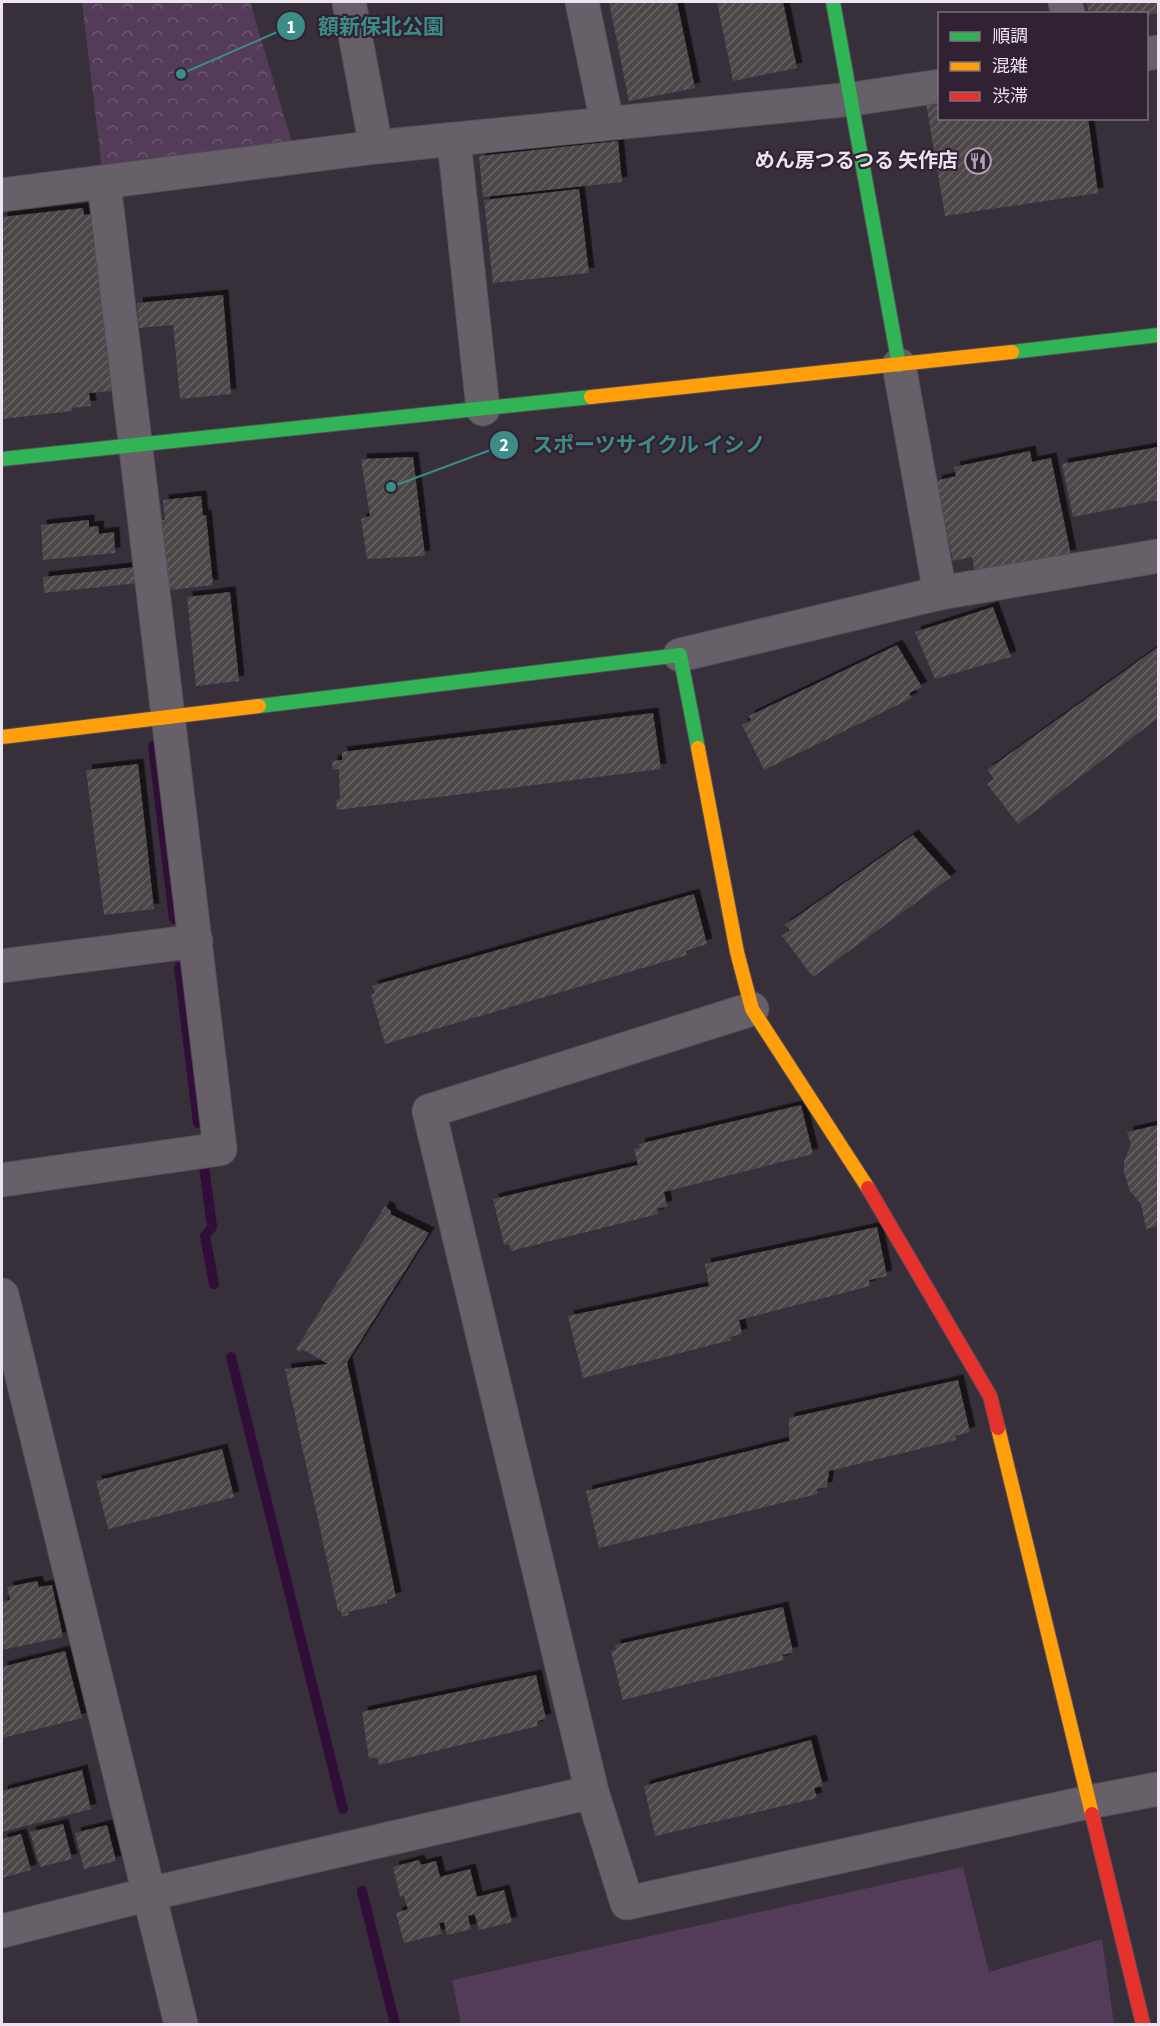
<svg xmlns="http://www.w3.org/2000/svg" width="1160" height="2026" font-family="'Source Sans 3','Noto Sans JP',sans-serif">
<defs>
<pattern id="park-crowns" width="20" height="18" patternUnits="userSpaceOnUse" patternTransform="scale(1.5)"><rect width="20" height="18" fill="#543b59"/><path d="M2 6a3 3 0 1 1 6 0M12 15a3 3 0 1 1 6 0" fill="none" stroke="#6d5771"/></pattern>
<pattern id="building-hatch" width="6" height="6" patternUnits="userSpaceOnUse" patternTransform="scale(1.5)"><rect width="6" height="6" fill="#4c4749"/><path d="M-1 1l2-2M0 6l6-6M5 7l2-2" fill="none" stroke="#666164"/></pattern>
<filter id="shadow"><feDropShadow dx="5.5" dy="-5.5" stdDeviation="0" flood-color="#0009"/></filter>
</defs>
<rect width="100%" height="100%" fill="#372f3a"/>
<!-- park -->
<path fill="url(#park-crowns)" d="M82 2H250L293 146 102 169Z"/>
<!-- pitch -->
<path fill="#543b59" d="M963 1867 989 1972 1102 1939 1114 2024H461L452 1980Z"/>
<g fill="none" stroke-linecap="round" stroke-linejoin="round">
<!-- stream -->
<path stroke="#310e37" stroke-width="10" d="M153 746 174 919
M179 967 198 1123
M204 1166 212 1227 205 1236 214 1284
M231 1357 343 1809
M362 1891 395 2024"/>
</g>
<!-- building -->
<path fill="url(#building-hatch)" filter="url(#shadow)" d="M609 2H677L695 88 629 101Z
M717 2H783L797 68 733 81Z
M1086 2H1158V13L1146 15 1089 14Z
M940 102V118H1088L1098 193 945 216 926 103Z
M618 141 622 182 483 197 479 156Z
M579 189 589 273 493 283 484 200Z
M83 208 84 215 92 214 112 391 89 393 91 406 72 408 73 411 2 419V217Z
M223 295 231 394 180 399 173 325 139 328 137 303Z
M1158 447V500L1073 517 1062 464Z
M1030 451 1032 462 1051 458 1071 555 975 575 972 557 953 561 936 481 956 476 954 467Z
M413 457 425 556 367 559 361 519 370 516 361 459Z
M201 496 203 516 206 515 213 585 169 590 162 520H165L163 500Z
M89 520V527L98 526 99 534 114 532 115 553 43 560 41 525Z
M136 567 138 583 44 593 43 577Z
M230 592 239 681 196 686 187 597Z
M993 607 1011 657 935 679 915 632Z
M897 645 922 687 909 693 912 698 764 770 742 725 751 720 749 716Z
M1158 647V718L1018 824 987 784 994 779 987 770Z
M653 713 661 769 337 810 336 800 340 799 339 769 333 770 332 761 342 760V752Z
M138 764 154 909 104 915 86 770Z
M913 835 951 877 813 977 782 936 790 930 785 925Z
M694 894 707 944 686 951 687 955 385 1044 371 995 375 993 372 986Z
M801 1105 813 1154 664 1192 667 1206 657 1209 658 1214 511 1251 509 1244 504 1245 493 1199 638 1165 634 1149 640 1148 639 1144Z
M1158 1125V1226L1146 1229 1141 1204 1130 1191 1124 1172V1161L1131 1144 1127 1132Z
M385 1206 391 1211 390 1214 429 1233 347 1362 344 1361 343 1362H347L396 1597 387 1600V1603L348 1612 349 1615 342 1617 341 1610 338 1611 285 1369 328 1364 302 1349 300 1352 296 1349Z
M877 1227 887 1276 869 1280 870 1286 739 1320 742 1334 730 1337 731 1340 583 1378 568 1316 709 1286 705 1264Z
M958 1380 970 1432 955 1436 956 1440 829 1471 827 1487 817 1489 818 1494 599 1548 586 1491 789 1441V1418Z
M222 1449 234 1497 108 1529 96 1481Z
M37 1581 39 1587 52 1585 63 1637 2 1650V1602L10 1600 7 1587Z
M783 1607 793 1652 782 1655 784 1660 623 1700 611 1651 616 1650 615 1645Z
M65 1651 82 1718 2 1738V1667Z
M536 1675 546 1719 537 1721 538 1726 379 1765 377 1757 369 1759 362 1712Z
M811 1740 823 1786 814 1788 817 1798 655 1836 644 1786Z
M82 1770 91 1809 2 1832V1791Z
M63 1824 72 1859 40 1867 30 1832Z
M107 1825 116 1861 84 1869 75 1833Z
M21 1834 31 1870 2 1878V1839Z
M419 1860 421 1865 436 1861 440 1877 470 1869 477 1897 504 1890 512 1922 479 1930 475 1914 468 1916 471 1929 447 1935 444 1922 439 1923 442 1934 404 1943 396 1913 408 1909 404 1896 400 1897 393 1867Z"/>
<g fill="none" stroke-linecap="round" stroke-linejoin="round">
<!-- street casing -->
<g stroke="#534d56" stroke-width="35">
<path id="street" d="M349 2 376 147
M582 2 607 122
M1065 2 1068 14
M1146 54 1158 52
M454 141 483 409
M2 195 376 147 853 99 940 86
M899 365 940 593
M680 655 940 593 1158 556
M2 966 196 941
M2 1180 220 1149 104 183
M2 1295 181 2024
M592 1792 429 1111 752 1009
M2 1931 149 1894 592 1792 627 1903 1089 1802 1158 1789"/>
</g>
<!-- fast casing -->
<g stroke="#534d56" stroke-width="16">
<path id="fast" d="M833 2 899 365
M1012 352 1158 335
M2 459 591 397
M259 706 680 655 698 748"/>
</g>
<!-- slow casing -->
<g stroke="#534d56" stroke-width="16">
<path id="slow" d="M591 397 1012 352
M2 737 259 706
M698 748 737 952 752 1009 868 1188
M998 1428 1092 1814"/>
</g>
<!-- jam casing -->
<g stroke="#534d56" stroke-width="16">
<path id="jam" d="M868 1188 990 1396 998 1428
M1092 1814 1143 2024"/>
</g>
<!-- street -->
<use href="#street" stroke="#676068" stroke-width="33"/>
<!-- fast -->
<use href="#fast" stroke="#30b455" stroke-width="14"/>
<!-- slow -->
<use href="#slow" stroke="#ff9f0a" stroke-width="14"/>
<!-- jam -->
<use href="#jam" stroke="#e5322d" stroke-width="14"/>
</g>
<!-- icons -->
<defs>
<g id="restaurant-ring" transform="scale(1.35)"><circle r="9.5" fill="#302133" stroke="#aea4b0" stroke-width="1.5"/><path d="M-5-6h1v4h1v-4h1v4h1v-4h1v5L-1.5 .5V6h-2V.5L-5-1ZM5-6V6H3V1.5H1.5Q1.5-4 5-6Z" fill="#aea4b0"/></g>
</defs>
<g fill-rule="evenodd">
<use href="#restaurant-ring" x="978" y="161"/>
</g>
<g text-anchor="middle" dominant-baseline="central" stroke-width="4.5" stroke-linejoin="round" paint-order="stroke">
<!-- poi labels -->
<g font-size="20" font-weight="bold" fill="#eee3f0" stroke="#302133" text-anchor="end">
<text x="958" y="161">めん房つるつる 矢作店</text>
</g>
</g>
<!-- callouts -->
<path fill="none" stroke="#3c8c88" stroke-width="2" d="M181 74L291 26M391 487L504 445"/>
<g fill="#3c8c88" stroke="#302133" stroke-width="2">
<circle cx="181" cy="74" r="6"/>
<circle cx="391" cy="487" r="6"/>
<circle cx="291" cy="26" r="15"/>
<circle cx="504" cy="445" r="15"/>
</g>
<g font-size="18" text-anchor="middle" font-weight="bold" fill="#fff">
<text x="291" y="33">1</text>
<text x="504" y="451">2</text>
</g>
<g font-size="21" text-anchor="middle" font-weight="bold" fill="#3c8c88" stroke="#302133" stroke-width="4.5" stroke-linejoin="round" paint-order="stroke">
<text x="381" y="34">額新保北公園</text>
<text x="649" y="452">スポーツサイクル イシノ</text>
</g>
<!-- border -->
<rect width="1160" height="2026" fill="none" stroke="#eee3f0" stroke-width="6"/>
<!-- legend -->
<rect x="938" y="12" width="210" height="108" fill="#302133" stroke="#7c6f7f" stroke-width="1.5"/>
<rect x="950" y="32" width="30" height="9" fill="#30b455" stroke="#7c6f7f" stroke-width="1.5"/>
<text x="992" y="42" font-size="18" fill="#eee3f0">順調</text>
<rect x="950" y="62" width="30" height="9" fill="#ff9f0a" stroke="#7c6f7f" stroke-width="1.5"/>
<text x="992" y="72" font-size="18" fill="#eee3f0">混雑</text>
<rect x="950" y="92" width="30" height="9" fill="#e5322d" stroke="#7c6f7f" stroke-width="1.5"/>
<text x="992" y="102" font-size="18" fill="#eee3f0">渋滞</text>
</svg>
